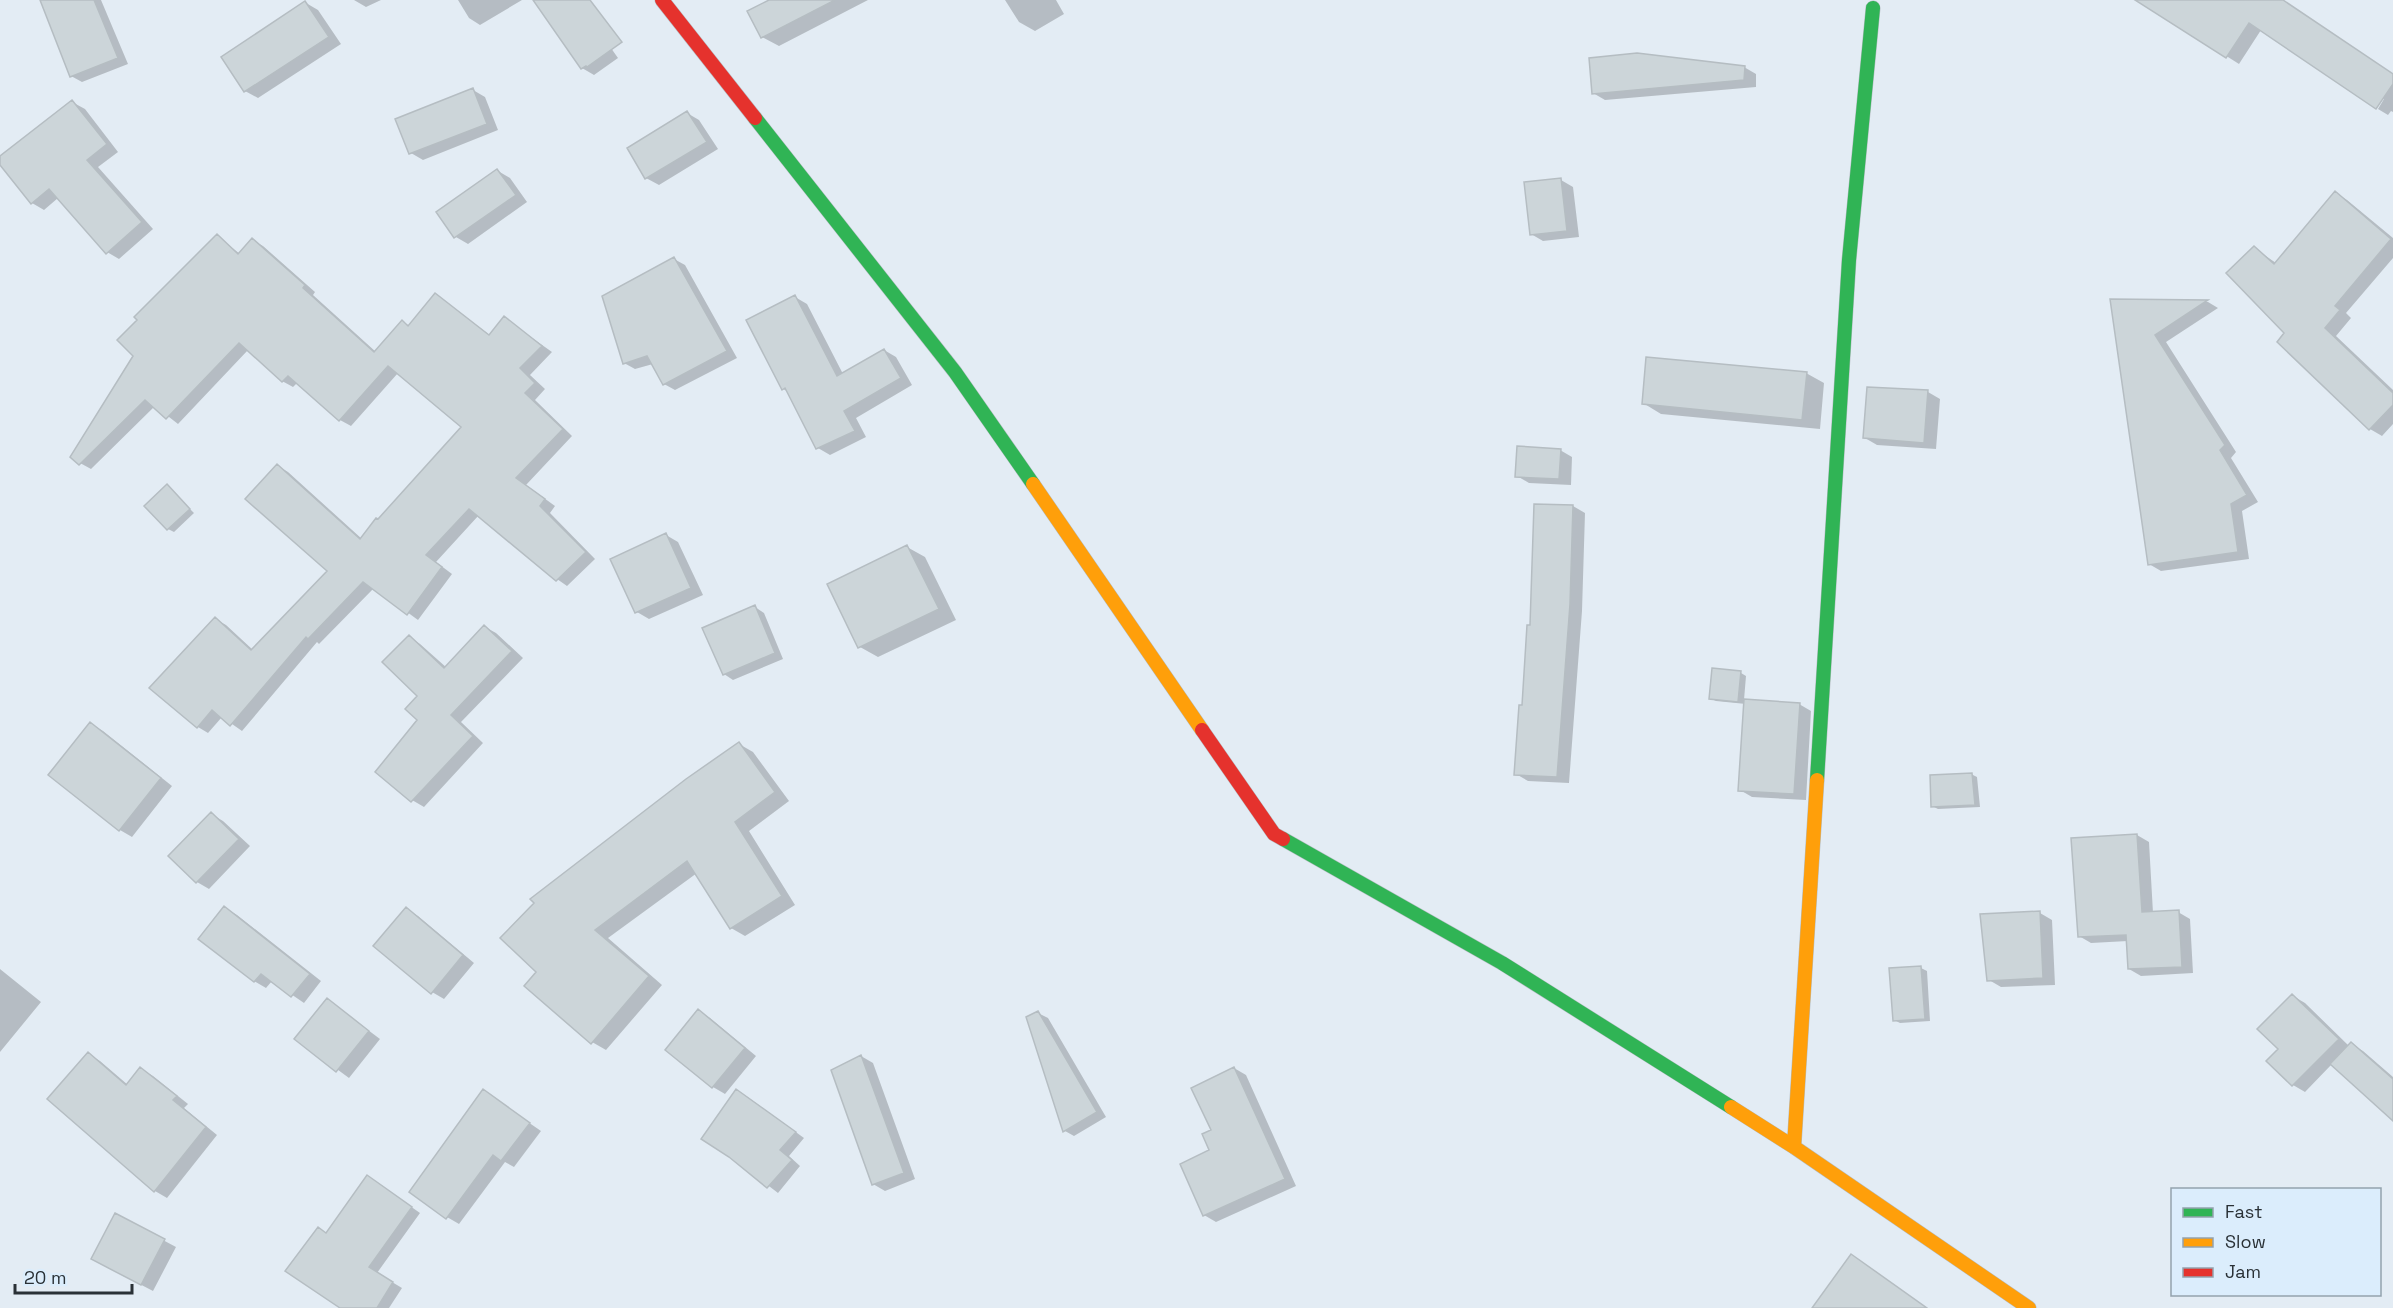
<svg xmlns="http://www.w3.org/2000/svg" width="2393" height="1308" font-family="'Space Grotesk',sans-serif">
<rect width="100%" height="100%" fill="#e3ecf4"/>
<!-- shadow -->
<path fill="#0003" d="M41 0H101L128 64 82 82 71 76Z
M354 0H381L366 7Z
M458 0H522L480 25 469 18Z
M534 0H577L618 58 594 75 582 68Z
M772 0H868L779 46 762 37Z
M1005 0H1056L1064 14 1035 31 1019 22Z
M2138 0H2272L2393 75V112L2391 111 2388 115 2378 109 2384 99 2382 98 2261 30 2239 64Z
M306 3 318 10 341 44 258 98 245 91Z
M1744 67 1756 74V87L1605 100 1593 93Z
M473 90 485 97 498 130 423 160 411 153Z
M72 102 85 109 118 152 98 167 153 229 119 259 107 252 58 198 44 210 32 203Z
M687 113 699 120 718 149 659 185 646 178 629 148Z
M498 171 510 178 527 202 468 244 456 237Z
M1561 180 1573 187 1579 237 1543 241 1531 234Z
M2335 193 2347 200 2393 238V258L2346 313 2351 318 2336 336 2393 390V424L2382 436 2370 429 2286 333 2254 248 2276 263Z
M217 236 240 254 252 240 263 246 315 292 313 295 376 352 402 322 410 326 436 295 491 336 504 318 552 352 530 375 545 389 535 400 572 436 526 485 555 506 550 513 595 559 567 586 557 579 479 515 436 562 452 574 418 620 374 588 319 644 317 642 242 731 222 717 208 733 198 727 215 619 226 625 253 650 330 571 278 466 288 472 362 539 464 426 398 373 351 426 340 420 298 382 293 387 282 381 248 350 178 424 155 406 91 469 80 463Z
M674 259 685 265 737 358 675 390 664 384 653 364 635 369 624 363Z
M795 297 807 304 843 374 884 350 896 357 912 385 856 418 866 437 830 455 818 448 789 392 783 389Z
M2112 300 2208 302 2218 308 2166 342 2236 452 2231 458 2258 502 2242 511 2249 559 2161 571 2149 564Z
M1806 373 1824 383 1820 429 1661 414 1643 403Z
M1928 392 1940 399 1936 449 1877 445 1865 438Z
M1560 450 1572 457 1571 485 1529 483 1517 476Z
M167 486 194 513 174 532 168 529Z
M1573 506 1585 513 1582 611 1569 783 1528 781 1516 774 1532 627Z
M666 535 678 542 703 595 649 619 637 612 612 559Z
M907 547 925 557 956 620 878 657 860 647Z
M755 607 764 613 783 659 733 680 724 674Z
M485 627 496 633 523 658 461 722 483 743 424 807 412 800 419 720V696L409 637 420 644 447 668Z
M1713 669 1741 673 1746 676 1744 700 1799 704 1811 711 1806 800 1752 797 1740 790 1746 704 1716 701 1710 698Z
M91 724 103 731 172 786 132 837 120 830Z
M739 744 753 752 789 801 749 831 795 905 745 936 731 928 697 873 608 938 662 985 606 1050 592 1042 538 972 536 903Z
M1971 774 1977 777 1980 807 1938 809 1932 806Z
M211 814 223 821 250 846 209 889 197 882 170 856Z
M2137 835 2149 842 2153 913 2178 912 2190 919 2193 973 2141 976 2129 969 2128 941 2091 943 2079 936Z
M225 908 237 915 321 981 304 1003 272 981 266 988 254 981Z
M406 909 418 916 474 963 444 999 432 992Z
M2040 913 2052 920 2055 985 2001 987 1989 980Z
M1921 968 1927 971 1930 1021 1900 1023 1894 1020Z
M0 969 41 1002 0 1052Z
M2293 996 2305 1003 2349 1046 2351 1044 2363 1051 2393 1077V1115L2332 1064 2305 1092 2293 1085 2280 1049Z
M328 1000 380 1039 349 1078 296 1039Z
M698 1011 710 1018 756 1056 725 1094 713 1087Z
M1038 1013 1048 1018 1106 1117 1074 1136 1065 1131Z
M88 1054 100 1061 128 1085 141 1069 153 1076 188 1104 184 1108 217 1135 167 1198 155 1191 49 1098Z
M861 1056 873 1063 915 1179 885 1191 873 1184Z
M1234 1068 1246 1075 1296 1186 1216 1222 1204 1215 1213 1130Z
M483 1091 541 1131 514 1167 505 1162 459 1224 447 1217Z
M746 1096 804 1138 789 1156 800 1166 778 1193 730 1156Z
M376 1182 420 1213 377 1273 402 1288 389 1308H342L287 1270 327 1234Z
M116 1215 176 1247 153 1291 105 1266Z"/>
<!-- building -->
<path fill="#ccd5d9" stroke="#b5bdc2" stroke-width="1.5" d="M40 0H94L118 58 70 77Z
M533 0H590L622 42 587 67 586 66 581 69Z
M769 0H835L761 38 747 11Z
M2135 0H2283L2393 74V84L2376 109 2249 23 2226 58Z
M305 1 329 37 244 92 221 57Z
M1637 53 1745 66 1744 80 1592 94 1589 58Z
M473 88 487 124 409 154 395 119Z
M72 100 107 144 87 160 142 222 106 254 49 189 31 204 0 165V156Z
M687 111 707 142 645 179 627 148Z
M497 169 516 195 454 238 436 212Z
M1561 178 1567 231 1530 235 1524 182Z
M2335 191 2391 239 2335 306 2340 310 2325 328 2393 393V405L2369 430 2277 342 2284 333 2226 273 2254 246 2274 264Z
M217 234 238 254 252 238 305 285 303 288 374 352 402 320 408 326 435 293 489 335 504 316 542 346 520 368 535 383 525 393 563 429 516 478 545 499 540 506 586 552 556 581 469 509 426 555 442 567 407 615 363 582 308 639 306 637 230 726 212 710 197 728 149 688 215 617 251 650 327 571 245 499 277 464 360 539 376 518 378 519 461 427 388 366 339 421 288 376 282 382 239 343 166 419 145 400 79 465 70 457 133 356 117 340 137 320 134 317Z
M674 257 727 351 663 385 647 356 623 364 602 296Z
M795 295 837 376 884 349 901 378 844 411 855 431 816 449 785 388 782 390 746 320Z
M2110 299 2208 300 2155 335 2225 445 2220 450 2247 495 2231 504 2238 552 2148 565Z
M1646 357 1807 372 1802 420 1642 404Z
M1867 387 1928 390 1924 443 1863 438Z
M1517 446 1561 449 1559 479 1515 477Z
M167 484 190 509 167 530 144 506Z
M1534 504 1573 505 1570 604 1557 777 1514 775 1519 705H1522L1527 625H1530Z
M666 533 691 588 635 613 610 559Z
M907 545 939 609 858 648 827 584Z
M755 605 775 653 723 675 702 628Z
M484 625 512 651 451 715 473 736 411 802 375 772 417 720 405 709 417 696 382 662 409 635 444 668Z
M1712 668 1741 671 1738 702 1709 699Z
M1744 699 1800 703 1794 794 1738 791Z
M90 722 161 778 119 831 48 775Z
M739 742 775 792 735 822 782 896 730 929 687 861 595 930 649 976 591 1044 524 986 536 972 500 938 534 903 530 899 686 779Z
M1972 773 1975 805 1931 807 1930 775Z
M211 812 239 839 196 883 168 856Z
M2137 834 2142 912 2179 910 2182 967 2128 969 2126 935 2078 937 2071 838Z
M224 906 310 974 291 997 261 974 254 982 198 939Z
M406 907 463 955 431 994 373 946Z
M2040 911 2043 978 1987 981 1980 914Z
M1921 966 1925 1019 1893 1021 1889 968Z
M2292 994 2339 1039 2292 1086 2266 1061 2278 1049 2257 1029Z
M327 998 369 1031 336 1072 294 1039Z
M698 1009 745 1048 712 1088 665 1050Z
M1038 1011 1097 1112 1063 1132 1026 1017Z
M2351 1042 2393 1079V1121L2330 1064Z
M88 1052 126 1085 140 1067 177 1096 173 1100 206 1127 154 1192 47 1099Z
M861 1055 904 1173 872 1185 831 1070Z
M1234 1067 1285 1179 1203 1216 1180 1164 1209 1150 1202 1134 1211 1130 1191 1088Z
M483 1089 530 1123 501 1161 493 1155 446 1219 409 1192Z
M736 1089 796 1132 780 1150 792 1160 767 1188 729 1157 701 1139Z
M367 1175 412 1207 369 1267 393 1282 377 1308H340L285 1271 318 1227 326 1233Z
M115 1213 165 1239 141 1285 91 1259Z
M1851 1254 1927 1308H1812Z"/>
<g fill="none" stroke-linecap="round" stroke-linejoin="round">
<!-- fast casing -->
<g stroke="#b5bdc2" stroke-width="15">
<path id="fast" d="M755 118 955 372 1033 484
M1817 780 1849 260 1873 8
M1283 839 1502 963 1731 1107"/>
</g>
<!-- slow casing -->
<g stroke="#b5bdc2" stroke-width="15">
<path id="slow" d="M1033 484 1202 730
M1731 1107 1794 1147 2029 1308
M1794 1147 1817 780"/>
</g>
<!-- jam casing -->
<g stroke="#b5bdc2" stroke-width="15">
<path id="jam" d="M662 0 755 118
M1202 730 1274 834 1283 839"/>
</g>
<!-- fast -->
<use href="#fast" stroke="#30b455" stroke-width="14"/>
<!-- slow -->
<use href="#slow" stroke="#ff9f0a" stroke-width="14"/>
<!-- jam -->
<use href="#jam" stroke="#e5322d" stroke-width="14"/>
</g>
<!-- legend -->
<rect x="2171" y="1188" width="210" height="108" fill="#dbedfc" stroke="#94a2ad" stroke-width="1.5"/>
<rect x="2183" y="1208" width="30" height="9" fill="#30b455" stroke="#94a2ad" stroke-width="1.5"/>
<text x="2225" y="1218" font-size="18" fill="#2a3136">Fast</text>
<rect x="2183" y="1238" width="30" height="9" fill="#ff9f0a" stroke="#94a2ad" stroke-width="1.5"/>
<text x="2225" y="1248" font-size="18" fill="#2a3136">Slow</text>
<rect x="2183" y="1268" width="30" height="9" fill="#e5322d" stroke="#94a2ad" stroke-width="1.5"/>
<text x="2225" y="1278" font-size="18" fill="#2a3136">Jam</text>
<!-- scale -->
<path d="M15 1284v9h117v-9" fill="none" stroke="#2a3136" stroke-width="3"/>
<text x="24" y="1284" font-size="18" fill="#2a3136" stroke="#dbedfc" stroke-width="4.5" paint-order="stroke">20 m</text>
</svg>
